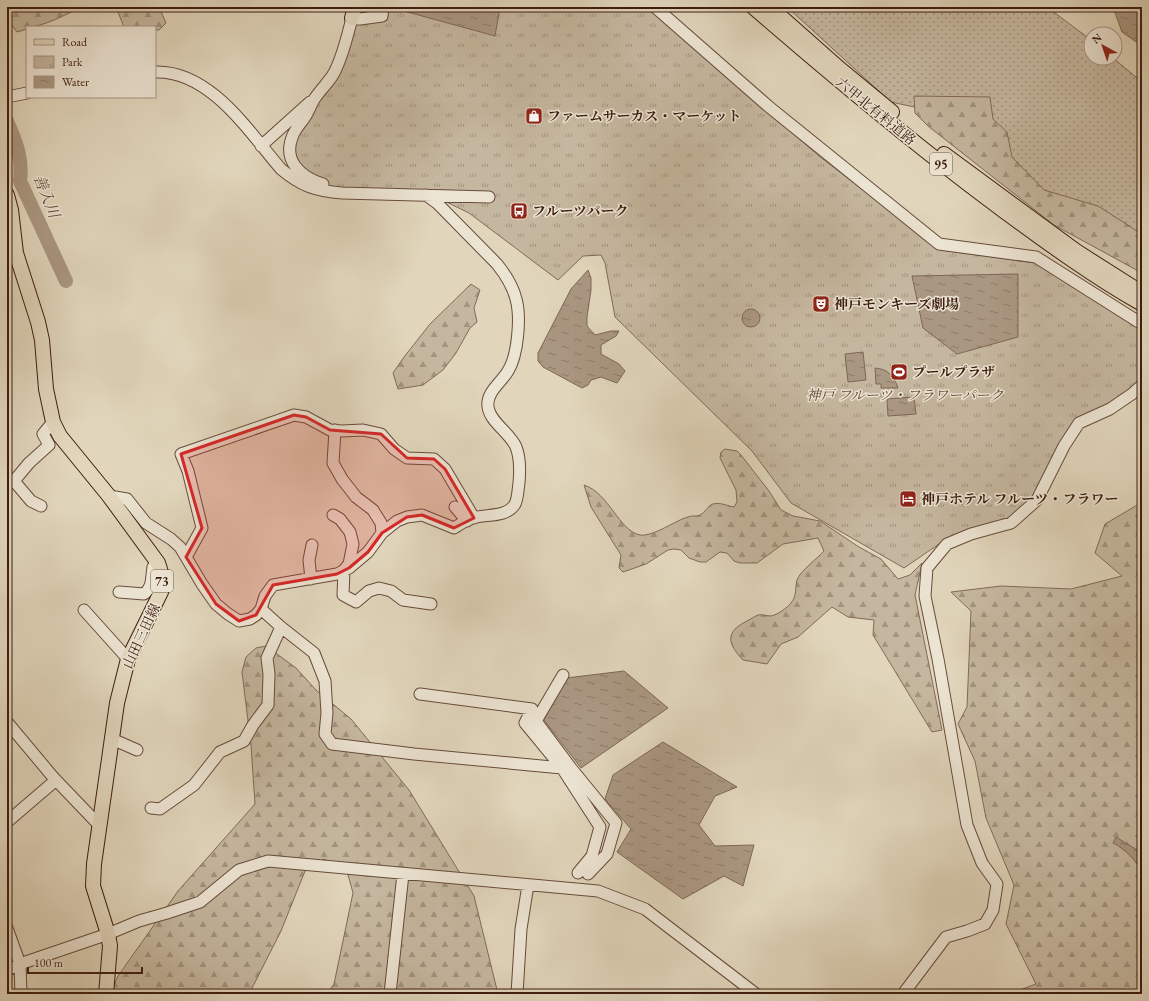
<svg xmlns="http://www.w3.org/2000/svg" width="1149" height="1001" font-family="'EB Garamond','Noto Serif JP',serif">
<defs>
<pattern id="grass-dots" width="8" height="8" patternUnits="userSpaceOnUse"><rect width="8" height="8" fill="#c5b79f"/><path d="M2 2h.1M6 6h.1" fill="none" stroke="#a19480" stroke-width="1.8" stroke-linecap="round"/></pattern>
<pattern id="forest-firs" width="22" height="20" patternUnits="userSpaceOnUse"><rect width="22" height="20" fill="#c5b79f"/><path d="M5 1l3.5 6h-7zM16 11l3.5 6h-7z" fill="#a19480"/></pattern>
<pattern id="park-tufts" width="24" height="20" patternUnits="userSpaceOnUse"><rect width="24" height="20" fill="#c5b79f"/><path d="M3 7l-1-3M5 7V3M7 7l1-3M15 17l-1-3M17 17v-4M19 17l1-3" fill="none" stroke="#a19480"/></pattern>
<pattern id="water-ripples" width="26" height="14" patternUnits="userSpaceOnUse"><rect width="26" height="14" fill="#aa9782"/><path d="M2 4q2-2 4 0t4 0M15 11q2-2 4 0t4 0" fill="none" stroke="#8c7b69"/></pattern>
</defs>
<rect width="100%" height="100%" fill="#e1d6bc"/>
<filter id="stains"><feTurbulence type="fractalNoise" baseFrequency=".005" numOctaves="4"/><feColorMatrix values="0 0 0 0 .2 0 0 0 0 .09 0 0 0 0 .02 0 0 0 .5 -.17"/></filter>
<radialGradient id="worn" r=".72"><stop offset=".6" stop-color="#630" stop-opacity="0"/><stop offset="1" stop-color="#630" stop-opacity=".3"/></radialGradient>
<!-- grass -->
<path fill="url(#grass-dots)" stroke="#826a58" d="M787 7H1047L1091 40V58H1113L1142 82V262L1094 235 947 114 891 102Z"/>
<!-- forest -->
<path fill="url(#forest-firs)" stroke="#826a58" d="M7 7H82C66 14 44 27 27 27V29L17 32 7 19Z
M105 7H159L166 23 159 30H155V27H124L118 12Z
M914 96 990 97 993 119 1007 132 1012 157 1044 190 1098 206 1131 227 1142 235V273L1054 225 928 126 915 113Z
M471 284 480 290 474 308 477 322 470 328 456 353 443 370 423 385 398 389 393 373 404 357 430 324Z
M725 449 737 451 741 455 769 491 781 510 793 516 820 521 859 547 881 559 898 579 910 575 922 563 915 595 942 730 932 732 873 635 874 620 848 617 832 607 798 637 781 644 767 664 743 660C727 643 725 632 747 621 751 619 755 616 758 615 762 614 767 616 771 616 777 615 787 608 791 603 797 596 795 588 797 580 800 571 818 558 824 551L818 538 783 544 757 563H740L734 561 727 553 720 552 706 562H700L689 558 681 550 674 549 668 550 646 564 623 572 619 568 621 555 591 507 584 485C609 493 619 531 640 535 653 537 676 520 688 517 691 515 696 517 700 515 705 513 708 505 713 504 720 502 728 506 734 507L737 502 736 490 720 458 721 452Z
M1139 504 1142 505V994H1009L1036 984 1006 924 1014 885 986 818 975 761 958 724 967 707 971 611 951 592 1001 586 1071 589 1122 576 1095 553 1105 524Z
M266 646 296 668 316 690 351 719 409 790 474 896 498 994H327L334 984 353 893 347 871 324 859 305 871 281 931 249 994H110L118 976 178 891 255 804 251 745 242 672 246 657 256 648Z"/>
<!-- park -->
<path fill="url(#park-tufts)" stroke="#826a58" d="M385 7H648L700 53 819 156 941 250 1036 263 1142 329V374L1130 391 1078 422 1033 499 1011 518 945 540 904 568 791 503 752 451 615 317 605 263 601 255 583 256 558 280 469 213 424 191 340 190 319 185 296 159 294 143 340 67 352 18 384 16Z"/>
<!-- water -->
<path fill="url(#water-ripples)" stroke="#7f6654" d="M404 7H500L495 36 404 11Z
M1113 7H1142V46L1122 32Z
M588 270 591 278V290L587 317V326L595 335 611 331H619L616 336 601 345V354L619 364 625 371 617 383 601 377 591 380 588 385 582 388 543 367 538 361V353L571 289Z
M1018 274V337L957 354 923 328 912 276Z
M742 318a9 9 0 1 1 18 0a9 9 0 1 1-18 0Z
M863 352 866 380 848 382 845 354Z
M875 368C888 369 894 376 898 388H881V384H876Z
M914 397 916 414 888 416 887 399Z
M624 671 668 708 581 768 544 720 566 678Z
M663 742 737 787 715 796 699 825 715 846 754 845 743 886 724 876 683 899 617 852 631 829 605 799 613 775Z
M1116 837 1142 853V875C1138 861 1125 849 1113 843Z"/>
<g fill="none" stroke-linecap="round" stroke-linejoin="round">
<!-- river -->
<path stroke="#aa9782" stroke-width="14" d="M7 121C16 141 23 159 20 181L66 281"/>
<!-- minor casing -->
<g stroke="#674b3b" stroke-width="13">
<path id="minor" d="M655 7 768 106 939 244 1036 257 1142 324
M155 72C210 70 249 132 281 169 301 186 316 191 342 193L489 197
M7 97 27 93
M261 146 310 102
M323 184C300 177 282 160 293 135 296 128 301 123 305 117 309 111 311 104 315 98 321 89 329 82 334 73 343 56 347 37 352 18L360 19 382 16 383 7
M335 430 333 463 342 479 356 497 373 510 381 523 382 533
M14 481 31 501 41 506
M7 484 14 481 29 463 49 445 43 434 53 422
M109 496 127 499 146 523 171 539 180 547 202 584 216 604 228 614 239 621 250 619 256 615 261 609 265 596 273 585 337 574 349 568 368 552 382 533 397 521 407 517 422 515 454 528C459 525 464 521 470 519 483 513 506 519 515 504 518 498 518 489 519 483 520 472 520 457 516 447 510 433 490 422 488 407 486 392 501 383 508 371 518 355 521 317 516 299 513 287 505 274 497 264L437 203 426 195
M455 507 467 521
M333 515 340 519 350 532 353 544 349 564 344 570 343 595 356 602 369 591 379 588 391 591 403 600 431 604
M186 557 202 528 188 471 181 454 294 415 306 417 330 430 342 431 363 430 381 434 394 449 407 458 434 459 445 469 474 518
M311 579 309 560 312 545
M119 592 144 594C153 587 151 578 153 567L158 563
M261 609 281 627 314 653 325 681 327 713 325 734 332 744 414 754 562 768H571
M84 610 128 659
M563 675 536 721 571 768 616 823 607 854 588 874
M420 694 532 709 525 723 562 768 600 827 592 856 578 873
M7 722 53 777 99 825
M112 739 137 750
M151 808 160 809 194 785 220 752 244 741 253 725 268 705 269 674 267 658 281 627
M7 822 56 780
M7 928 20 964 21 994
M7 970 20 964 108 934 139 921 167 913 200 902 239 870 268 861 598 891 645 909 756 994
M390 994 403 874
M517 994 521 929 528 885
M903 994 946 937 967 931 985 924 993 910 997 884 982 863 967 825 938 659 925 596 927 568 947 544 971 534 1011 523 1037 500 1064 446 1079 423 1110 409 1132 394 1142 385"/>
</g>
<!-- major casing -->
<g stroke="#3e1d10" stroke-width="16">
<path id="major" d="M753 7C835 78 917 147 1004 211 1049 244 1094 277 1142 304
M770 7 840 69 892 112
M352 18 355 7
M944 154 1076 251 1142 293
M7 195 11 210 16 253 38 322 42 340 46 389 53 422 60 436 109 496 158 563C162 574 163 581 161 592L128 659 117 703 94 864 93 886 108 934 110 946 106 994"/>
</g>
<!-- minor -->
<use href="#minor" stroke="#ece4d3" stroke-width="11"/>
<!-- major -->
<use href="#major" stroke="#e1d6bc" stroke-width="14"/>
</g>
<!-- marked area -->
<path fill="#d62828" fill-opacity="0.2" stroke="#d62828" stroke-width="3" stroke-linejoin="round" d="M294 415 306 417 330 430 381 434 407 458 434 459 445 469 474 518 454 528 422 515 407 517 382 533 368 552 349 568 337 574 273 585 256 615 239 621 216 604 186 557 202 528 181 454Z"/>
<!-- icons -->
<defs>
<g id="shop-square" transform="scale(0.9)"><rect x="-9" y="-9" width="18" height="18" rx="4" fill="#8f2418" stroke="#ece4d3"/><path d="M-5-2.5h2.3a2.7 3.5 0 0 1 5.4 0H5L5.5 6h-11ZM-1.5-2.5h3a1.5 2.3 0 0 0-3 0Z" fill="#fff"/></g>
<g id="bus-square" transform="scale(0.9)"><rect x="-9" y="-9" width="18" height="18" rx="4" fill="#8f2418" stroke="#ece4d3"/><path d="M-5-6H5V4H4V6H2V4H-2V6H-4V4H-5ZM-3.5-4V0h7V-4ZM-3.5 1.2v1.5H-2V1.2ZM2 1.2v1.5H3.5V1.2Z" fill="#fff"/></g>
<g id="theatre-square" transform="scale(0.9)"><rect x="-9" y="-9" width="18" height="18" rx="4" fill="#8f2418" stroke="#ece4d3"/><path d="M-5-5.5Q0-4 5-5.5V0Q5 5 0 6Q-5 5-5 0ZM-3.3-2.5H-1v1.5H-3.3ZM1-2.5H3.3v1.5H1ZM-2.8 1Q0 5.5 2.8 1Z" fill="#fff"/></g>
<g id="stadium-square" transform="scale(0.9)"><rect x="-9" y="-9" width="18" height="18" rx="4" fill="#8f2418" stroke="#ece4d3"/><path d="M0-5a6.5 5 0 1 0 0 10a6.5 5 0 1 0 0-10ZM-3.5-1.8h7v3.6h-7Z" fill="#fff"/></g>
<g id="hotel-square" transform="scale(0.9)"><rect x="-9" y="-9" width="18" height="18" rx="4" fill="#8f2418" stroke="#ece4d3"/><path d="M-6-4.5h1.5V1H6V5H4.5V3h-9V5H-6ZM-4 0a1.8 1.8 0 1 1 3.6 0ZM.5 0V-2.5h3Q6-2.5 6 0Z" fill="#fff"/></g>
</defs>
<g fill-rule="evenodd">
<use href="#shop-square" x="534" y="116"/>
<use href="#bus-square" x="519" y="211"/>
<use href="#theatre-square" x="821" y="304"/>
<use href="#stadium-square" x="899" y="372"/>
<use href="#hotel-square" x="908" y="499"/>
</g>
<g text-anchor="middle" dominant-baseline="central" stroke-width="3" stroke-linejoin="round" paint-order="stroke">
<!-- shield labels -->
<g fill="#ece4d3" stroke="#72594a" stroke-width="1">
<rect x="930" y="153" width="22" height="22" rx="3"/>
<rect x="151" y="570" width="22" height="22" rx="3"/>
</g>
<g font-size="13" font-weight="bold" fill="#3e1d10">
<text x="941" y="164">95</text>
<text x="162" y="581">73</text>
</g>
<!-- street labels -->
<g font-size="14" fill="#3e1d10" stroke="#ece4d3">
<text transform="translate(876 111) rotate(39)">六甲北有料道路</text>
<text transform="translate(141 636) rotate(-65)">山田三田線</text>
</g>
<!-- poi labels -->
<g font-size="14" font-weight="bold" fill="#3e1d10" stroke="#ece4d3" text-anchor="start">
<text x="547" y="116">ファームサーカス・マーケット</text>
<text x="532" y="211">フルーツパーク</text>
<text x="834" y="304">神戸モンキーズ劇場</text>
<text x="912" y="372">プールプラザ</text>
<text x="921" y="499">神戸ホテル フルーツ・フラワー</text>
</g>
<!-- park labels -->
<g font-size="14" font-style="italic" fill="#604434" stroke="#ece4d3">
<text x="905" y="395">神戸 フルーツ・フラワーパーク</text>
</g>
<!-- water labels -->
<g font-size="15" font-style="italic" fill="#644838" stroke="#ece4d3">
<text transform="translate(47 196) rotate(68)">善入川</text>
</g>
</g>
<!-- margin -->
<rect width="1149" height="1001" fill="none" stroke="#e1d6bc" stroke-width="24"/>
<rect x="8" y="8" width="1133" height="985" fill="none" stroke="#3e1d10" stroke-width="2"/>
<rect x="12" y="12" width="1125" height="977" fill="none" stroke="#3e1d10"/>
<!-- legend -->
<rect x="26" y="26" width="130" height="72" fill="#ece4d3" stroke="#a69485"/>
<rect x="34" y="39" width="20" height="6" fill="#e1d6bc" stroke="#a69485"/>
<text x="62" y="46" font-size="12" fill="#3e1d10">Road</text>
<rect x="34" y="56" width="20" height="12" fill="url(#park-tufts)" stroke="#a69485"/>
<text x="62" y="66" font-size="12" fill="#3e1d10">Park</text>
<rect x="34" y="76" width="20" height="12" fill="url(#water-ripples)" stroke="#a69485"/>
<text x="62" y="86" font-size="12" fill="#3e1d10">Water</text>
<!-- north arrow -->
<g transform="translate(1103 46) rotate(320)"><circle r="19" fill="#ece4d3" stroke="#a69485"/>
<path d="M0-3L7 15L0 10L-7 15Z" fill="#8f2418"/>
<text y="-6" font-size="11" font-weight="bold" text-anchor="middle" fill="#3e1d10">N</text>
</g>
<!-- scale -->
<path d="M28 967v6h114v-6" fill="none" stroke="#3e1d10" stroke-width="2"/>
<text x="34" y="967" font-size="12" fill="#3e1d10" stroke="#ece4d3" stroke-width="3" paint-order="stroke">100 m</text>
<rect width="100%" height="100%" filter="url(#stains)"/>
<rect width="100%" height="100%" fill="url(#worn)"/>
</svg>
